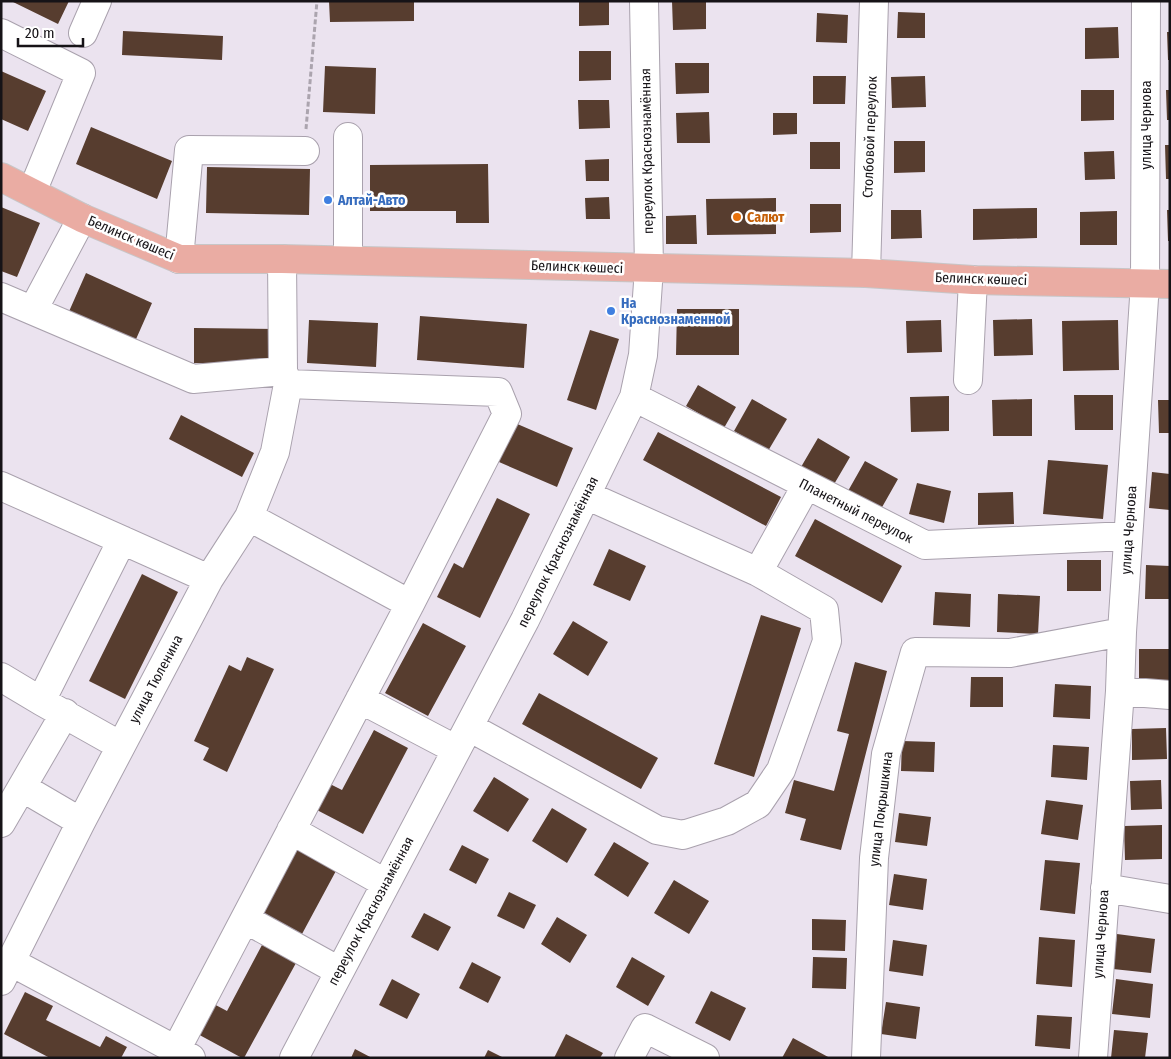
<svg xmlns="http://www.w3.org/2000/svg" width="1171" height="1059" font-family="'Fira Sans Condensed',sans-serif">
<rect width="100%" height="100%" fill="#ebe3ef"/>
<!-- building -->
<path fill="#573d2f" d="M11 1H69L58 24Z
M329 1H414V21L330 22Z
M579 1H609V25L579 26Z
M672 1H706V29L673 30Z
M898 12 925 13V38H897Z
M817 13 848 15 847 43 816 42Z
M1118 27 1119 58 1085 59V28Z
M123 31 223 36 222 60 122 55Z
M1167 32H1170V60H1168Z
M579 51H611V80L579 81Z
M675 63H709V93L676 94Z
M325 66 376 68 375 114 323 112Z
M1 71 46 91 28 131 1 119Z
M813 76H846L845 104H813Z
M925 76 926 107 892 108 891 77Z
M1081 90H1114V120L1081 121Z
M1166 90H1170V120H1167Z
M578 100H609L610 128 579 129Z
M709 112 710 143H677L676 113Z
M773 113H797V134L773 135Z
M91 127 172 161 157 199 76 164Z
M894 141H925V172L894 173Z
M810 142H840V169H810Z
M1165 145H1170V179H1166Z
M1114 151 1115 179 1085 180 1084 152Z
M609 159V181H586L585 160Z
M488 164 489 223H456V211H370V165Z
M207 167 310 169 309 215 206 213Z
M609 197 610 219H586L585 198Z
M776 198V234L707 235 706 199Z
M810 204H841V232L810 233Z
M1 207 40 223 17 277 1 271Z
M1037 208V238L973 240V209Z
M891 210H921L922 238 891 239Z
M1167 210H1170V241H1168Z
M1117 211V245H1080V212Z
M696 215 697 244H666V216Z
M86 273 152 303 133 346 67 316Z
M677 309H739V355H676Z
M420 316 527 324 524 368 417 360Z
M1032 319 1033 355 994 356 993 320Z
M309 320 378 323 376 367 307 363Z
M941 320 942 352 907 353 906 321Z
M1118 320 1119 370 1063 371 1062 321Z
M194 328 277 329V364L194 363Z
M590 330 619 339 596 410 567 400Z
M698 385 736 407 724 428 686 406Z
M1074 395H1113V430H1075Z
M949 396V431L911 432 910 397Z
M752 399 787 419 768 451 734 431Z
M1032 399V436H993L992 400Z
M1158 400H1170V433H1159Z
M181 415 254 453 242 477 169 439Z
M515 423 573 448 557 487 499 462Z
M658 432 781 497 766 526 643 460Z
M818 438 850 457 833 486 801 467Z
M1048 460 1108 465 1103 519 1043 514Z
M865 461 898 479 881 509 848 491Z
M1152 472 1170 474V510L1149 508Z
M917 483 951 491 944 523 909 514Z
M1013 492 1014 524 978 525V493Z
M497 498 530 514 480 618 437 597 454 563 463 568Z
M815 519 902 566 882 603 795 556Z
M609 549 646 566 630 601 593 585Z
M1067 560H1101V591H1067Z
M1146 565 1170 566V599H1145Z
M142 574 178 592 125 699 89 681Z
M935 592 971 594 970 627 933 625Z
M998 594 1040 596 1038 634 997 632Z
M761 615 801 628 754 777 714 764Z
M573 621 608 642 588 676 553 654Z
M423 623 466 646 428 716 385 693Z
M1139 649H1170V681L1139 682Z
M247 657 274 669 227 772 203 760 209 748 194 741 229 665 241 671Z
M855 662 887 671 841 850 800 840 806 819 785 813 794 780 834 791 849 734 837 731Z
M971 677H1003V707H970Z
M1055 684 1091 686 1090 719 1053 717Z
M539 693 658 758 641 789 522 724Z
M1166 728 1167 759 1132 760V729Z
M374 730 408 748 363 834 315 809 328 783 342 790Z
M902 741 935 742 934 772 901 771Z
M1053 745 1089 747 1087 780 1051 777Z
M494 777 529 799 508 832 473 811Z
M1161 780 1162 809 1131 810 1130 781Z
M1046 800 1083 805 1078 840 1041 834Z
M552 808 587 829 567 863 532 841Z
M899 813 931 817 927 846 895 842Z
M1162 825V859L1125 860 1124 826Z
M614 842 649 863 628 897 594 875Z
M462 845 489 859 476 884 449 870Z
M297 847 337 869 302 934 262 912Z
M1045 860 1080 863 1075 914 1040 910Z
M894 874 927 879 923 910 889 905Z
M674 880 709 901 689 934 654 913Z
M509 892 536 905 524 929 497 916Z
M424 913 451 927 438 951 411 937Z
M557 917 587 935 570 963 541 944Z
M812 919 846 920 845 951 812 950Z
M1117 934 1155 939 1151 973 1113 969Z
M1039 937 1075 940 1072 987 1036 984Z
M893 940 927 945 923 976 889 971Z
M262 945 296 963 244 1058H242L194 1032 210 1002 227 1011Z
M632 957 665 976 648 1006 616 987Z
M813 957 847 958 846 989 812 988Z
M472 962 501 977 488 1003 459 988Z
M392 979 420 994 407 1019 379 1005Z
M1116 979 1153 984 1150 1018 1112 1014Z
M711 991 746 1008 730 1041 695 1023Z
M25 992 53 1006 46 1020 100 1047 106 1036 127 1047 121 1058H50L4 1034Z
M886 1002 920 1007 916 1039 881 1034Z
M1037 1015 1072 1017 1070 1049 1035 1046Z
M1114 1030 1148 1033 1145 1058H1111Z
M566 1034 603 1053 600 1058H554Z
M793 1038 830 1058H782Z
M355 1049 372 1058H351Z
M488 1050 504 1058H484Z"/>
<g fill="none" stroke-linecap="round" stroke-linejoin="round">
<!-- minor casing -->
<g stroke="#a9a1ad" stroke-width="30">
<path id="minor" d="M1 33 81 73 32 192
M83 33 97 1
M179 259 189 150 305 151
M348 260V137
M866 273 874 1
M1 297 193 379 283 371
M33 310 82 218
M968 380 973 280
M634 397 925 545 1128 536
M1 486 209 579
M586 495 758 572
M249 517 410 604
M1 677 41 701
M1120 691 1170 695
M360 699 455 749
M469 727 657 830 683 835 727 821 758 804 781 770 827 641 824 610 758 572 806 486
M121 746 41 701 122 540
M23 788 81 822
M1 823 65 713
M291 830 385 883
M1105 888 1170 899
M245 919 339 971
M11 962 191 1058
M1 981 81 822 209 579 249 517 275 452 288 384 283 371 282 259
M176 1050 410 604 507 414 498 392 288 384
M294 1058 525 620 634 397 643 355 649 268 644 1
M629 1058 645 1028 705 1058
M866 1058 874 858 886 754 915 652 1010 653 1122 632
M1093 1058 1120 691 1122 632 1145 283 1146 1"/>
</g>
<!-- major casing -->
<g stroke="#c7c6c7" stroke-width="30">
<path id="major" d="M1 177 82 218 179 259H282L866 273 973 280 1170 284"/>
</g>
<!-- path -->
<path stroke="#aba4ae" stroke-width="3" stroke-dasharray="5 2.5" stroke-linecap="butt" d="M306 129 317 1"/>
<!-- minor -->
<use href="#minor" stroke="#fff" stroke-width="28"/>
<!-- major -->
<use href="#major" stroke="#eaaca3" stroke-width="28"/>
</g>
<!-- markers -->
<g fill="#3f7fe0" stroke="#fff" stroke-width="2">
<circle cx="328" cy="200" r="5"/>
<circle cx="611" cy="311" r="5"/>
</g>
<circle fill="#e8710a" stroke="#fff" stroke-width="2" cx="737" cy="217" r="5"/>
<g text-anchor="middle" dominant-baseline="central" stroke-width="5" stroke-linejoin="round" paint-order="stroke">
<!-- street labels -->
<g font-size="14" fill="#161317" stroke="#fff">
<text transform="translate(1146 125) rotate(-90)">улица Чернова</text>
<text transform="translate(870 137) rotate(-88)">Столбовой переулок</text>
<text transform="translate(647 151) rotate(-91)">переулок Краснознамённая</text>
<text transform="translate(131 238) rotate(23)">Белинск көшесі</text>
<text transform="translate(577 267) rotate(2)">Белинск көшесі</text>
<text transform="translate(981 279) rotate(2)">Белинск көшесі</text>
<text transform="translate(856 511) rotate(27)">Планетный переулок</text>
<text transform="translate(1129 530) rotate(-86)">улица Чернова</text>
<text transform="translate(558 552) rotate(-64)">переулок Краснознамённая</text>
<text transform="translate(156 679) rotate(-62)">улица Тюленина</text>
<text transform="translate(881 809) rotate(-83)">улица Покрышкина</text>
<text transform="translate(371 911) rotate(-62)">переулок Краснознамённая</text>
<text transform="translate(1101 934) rotate(-86)">улица Чернова</text>
</g>
<!-- shop labels -->
<g font-size="14" font-weight="bold" fill="#366cbe" stroke="#fff" text-anchor="start">
<text x="338" y="200">Алтай-Авто</text>
<text x="621" y="303">На<tspan x="621" dy="16">Краснознаменной</tspan></text>
</g>
<!-- food labels -->
<g font-size="14" font-weight="bold" fill="#c56008" stroke="#fff" text-anchor="start">
<text x="747" y="217">Салют</text>
</g>
</g>
<!-- border -->
<rect width="1171" height="1059" fill="none" stroke="#161317" stroke-width="5"/>
<!-- scale -->
<path d="M18 38v8h65v-8" fill="none" stroke="#161317" stroke-width="2.5"/>
<text x="25" y="38" font-size="15" fill="#161317" stroke="#ffffff" stroke-width="4" paint-order="stroke">20 m</text>
</svg>
